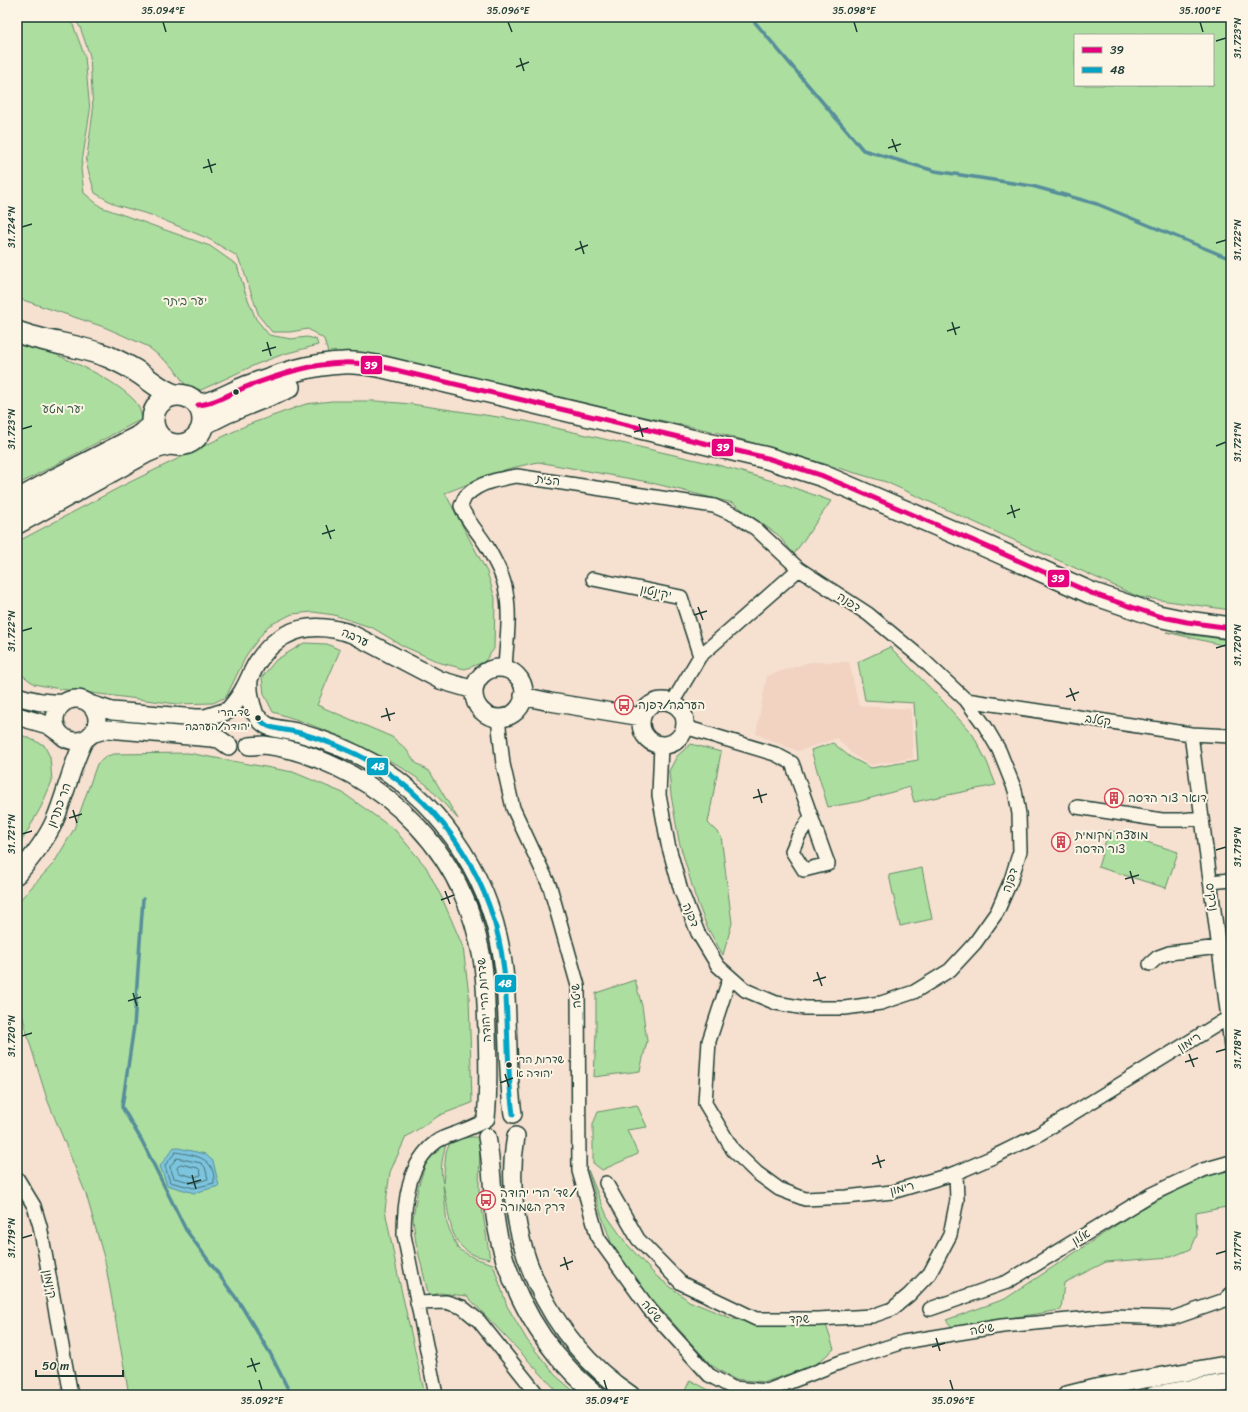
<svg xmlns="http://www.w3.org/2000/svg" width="1248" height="1412" font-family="Sriracha,'Playpen Sans Hebrew',sans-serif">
<rect width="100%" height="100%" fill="#f6e0d0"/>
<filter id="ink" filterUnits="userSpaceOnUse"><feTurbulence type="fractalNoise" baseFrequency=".025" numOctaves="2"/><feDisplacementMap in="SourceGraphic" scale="8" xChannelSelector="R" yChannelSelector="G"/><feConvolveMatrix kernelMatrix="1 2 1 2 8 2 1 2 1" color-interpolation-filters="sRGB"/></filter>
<g filter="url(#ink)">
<!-- built -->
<path fill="#f2d2c1" d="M810 662H849L859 706 911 709 913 758 870 765 852 754 837 738 798 751 756 734 767 676Z"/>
<!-- green -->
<path fill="#acde9f" stroke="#668e6a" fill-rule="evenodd" d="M17 17H68L72 22 85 57 90 111 81 169 84 193 101 207 210 246 237 265 245 292 256 319 269 335 291 339 307 337 316 339 318 345 284 354 257 364 201 390 186 386 173 367 147 346 104 327 17 298Z
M73 17H1231V610L1139 597 886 482 716 432 431 372 330 360 324 339 308 329 290 332H272L259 316 243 269 237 256 207 238 151 215 116 205 95 193 86 163 93 112 90 56 80 27ZM1075 35H1213V85H1075Z
M17 340C51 352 109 374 134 400 139 405 141 413 142 419L17 485Z
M332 401H376L411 404 525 421 718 465 786 485 831 501 794 554 778 535 733 503 648 482 538 462 507 469 445 493 487 572 495 598 494 649 484 662 465 669 441 663 403 646 373 628 334 615 313 612 292 614 268 626 247 654 226 697 213 703 177 704 60 689 34 684 17 671V542L122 486 247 425 306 404Z
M1166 632 1231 640V647Z
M304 643 327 644 340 650 317 705 392 737 405 748 416 763 430 772 458 819 427 785 398 765 345 738 298 720 273 712 264 694 262 677 276 660Z
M890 647 941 699 973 735 987 762 996 785 914 802 910 787 857 802 828 807 811 750 833 743 850 757 871 768 918 760 914 703 865 700 858 662Z
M17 733 44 745 50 757 52 781 41 807 23 839 17 845Z
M691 744 721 752 708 823 721 836 732 923 723 955 707 927 695 896 679 841 671 795 669 771 677 756Z
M188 753 293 772 343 793 395 830 426 867 442 898 463 947 469 995 472 1103 440 1115 406 1137 390 1172 385 1210 397 1271 425 1395H129L105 1261 86 1194 47 1099 27 1034 17 993V903L54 863 74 829 97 764 107 756 114 754Z
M1109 830 1178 852 1166 888 1098 867Z
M922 868 932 919 900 926 889 875Z
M635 980 642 1006 647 1041 640 1071 594 1077 596 1033V993Z
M637 1105 647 1127 627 1130 638 1154 602 1170 593 1163V1124L598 1112Z
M459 1137H480L479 1189 490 1259C485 1258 478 1257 472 1254 446 1242 450 1208 443 1185L447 1224 458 1249 474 1258 493 1264 507 1306 527 1340 555 1375 578 1395H561L467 1296 439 1293 429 1297 416 1243 413 1219 418 1187 426 1163 447 1141C443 1154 439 1170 443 1183L446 1152 450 1143Z
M1231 1166V1206L1196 1213 1197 1235 1191 1249 1171 1257 1106 1262 1064 1283 1061 1310 952 1327 946 1320 1005 1299 1139 1210 1174 1192Z
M588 1170 607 1216 626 1243 655 1275 689 1301 733 1319 791 1326 826 1325 834 1349 814 1366 765 1382 734 1379 711 1365 630 1275 614 1250 601 1214Z
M690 1380 718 1395H683Z"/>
<!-- water -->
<path fill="#7dc4de" stroke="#578e9a" d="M174 1147 205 1154 213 1161 219 1186 194 1193 167 1185 160 1166Z"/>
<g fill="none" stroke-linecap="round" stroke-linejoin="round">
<!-- shore -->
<path stroke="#457378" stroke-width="1" d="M176 1152C197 1156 215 1157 214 1183L194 1188 170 1182 165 1166Z
M177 1158 201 1163 205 1167 208 1179 194 1183 174 1178 170 1167Z
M181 1164 198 1168 200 1170 201 1175 194 1177 179 1173 177 1168Z"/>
<!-- stream -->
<path stroke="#578e9a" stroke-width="3.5" d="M748 17 753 20 863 150 935 171 1032 186 1097 204 1231 259
M143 899 134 1026 122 1107 142 1141 186 1230 239 1302 270 1353 291 1395"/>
<!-- minor casing -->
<g stroke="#1f3d34" stroke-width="16">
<path id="minor" d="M593 579 681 597 700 656
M505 669C506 644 511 617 506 592 504 577 496 563 489 550 481 535 467 522 461 506 463 502 464 497 467 495 480 482 499 479 517 476L714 506 737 516 755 528 799 569
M966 700 1191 734 1231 736
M498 718 503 764 513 808 550 887 578 986 579 1171 598 1238 650 1310 709 1375 733 1388 767 1391 841 1362 903 1342 1002 1326 1113 1316 1173 1318 1225 1300 1231 1294
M685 727 775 754 792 763 828 864 804 870 792 851 799 835 811 817
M1191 734 1228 1018 1231 1048
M661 745 659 795 668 844 681 891 698 933 718 966 745 990 776 1003 805 1008H845L881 1003 914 992 950 970 975 943 997 912 1011 880 1020 851 1019 814 1015 790 999 750 985 726 966 700 920 657 868 614 799 569 700 656 672 703
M1077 807 1162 820H1181L1201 818
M1210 882 1231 880
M1150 964 1158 957 1169 953 1219 947
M730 977 709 1041 705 1103 733 1150 757 1173 779 1189 805 1199 846 1197 892 1192 956 1173 993 1157 1036 1136 1228 1018 1231 1017
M17 1178 34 1206 40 1226 71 1395
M606 1183 638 1239 681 1283 756 1319H818L872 1316 892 1309 909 1295 930 1273 950 1235 957 1200 956 1173
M417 1303 446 1302 462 1307 479 1321 538 1395
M930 1309 1007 1282 1150 1195 1203 1170 1231 1162
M436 1395 404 1235C404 1202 408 1163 436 1142 443 1137 452 1135 459 1132 468 1129 476 1125 485 1121"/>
</g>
<!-- tertiary casing -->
<g stroke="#1f3d34" stroke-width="20">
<path id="tertiary" d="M474 693a25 25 0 1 1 50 0a25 25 0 1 1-50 0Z
M249 679C248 690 250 701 254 712
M17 696C32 701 47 704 63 703
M523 696 550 702 642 717
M55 720a21 21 0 1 1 42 0a21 21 0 1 1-42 0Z
M641 723a22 22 0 1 1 44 0a22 22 0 1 1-44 0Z
M90 704 112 711 196 718H205L227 711
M229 710C235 703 241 695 245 687 250 678 253 668 259 660 282 626 315 621 352 634L440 680 474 690
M17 716 48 725 59 733
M258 718C261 721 264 724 268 726 277 730 290 730 300 733 325 740 350 750 373 763 447 808 494 884 504 970 509 1018 506 1066 513 1114
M91 734 108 729 212 738 219 739 229 746
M249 746C254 746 259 745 264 745 294 748 326 761 352 775 400 802 441 844 463 895 472 914 478 937 482 958 486 982 486 1007 487 1031 488 1060 489 1089 486 1118
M17 875C30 860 46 840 54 822 66 795 71 765 85 739
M516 1136C499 1234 548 1341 631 1395
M487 1137C492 1164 492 1190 495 1216 502 1271 532 1331 570 1370 578 1379 588 1387 597 1395
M1067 1395 1095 1388 1231 1364
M1154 1395 1231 1382"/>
</g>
<!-- primary casing -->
<g stroke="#1f3d34" stroke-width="24">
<path id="primary" d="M17 332C47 343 79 345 109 357 118 361 128 366 136 371 149 379 161 391 175 395
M153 420a25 25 0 1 1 50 0a25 25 0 1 1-50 0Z
M198 405C214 404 231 393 246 387 278 375 310 364 343 363 357 362 370 365 383 367L767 458 823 476 981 544 1091 593 1158 616 1187 622 1231 628
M203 424 225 413 289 387
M17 501 58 478 138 437 153 426
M17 523 146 452 158 447 169 444"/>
</g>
<!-- minor -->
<use href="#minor" stroke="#fcf5e5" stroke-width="13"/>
<!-- tertiary -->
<use href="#tertiary" stroke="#fcf5e5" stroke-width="17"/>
<!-- primary -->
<use href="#primary" stroke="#fcf5e5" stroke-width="21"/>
<!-- bus-1 casing -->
<g stroke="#fcf5e5" stroke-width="8">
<path id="bus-1" d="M198 405C214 404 231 393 246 387 278 375 310 364 343 363 357 362 370 365 383 367L767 458 823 476 981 544 1091 593 1158 616 1187 622 1231 628"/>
</g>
<!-- bus-2 casing -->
<g stroke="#fcf5e5" stroke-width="8">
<path id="bus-2" d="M258 718C261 721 264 724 268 726 277 730 290 730 300 733 325 740 350 750 373 763 447 808 494 884 504 970 509 1018 506 1066 513 1114"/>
</g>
<!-- bus-1 -->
<use href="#bus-1" stroke="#e5007d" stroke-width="5"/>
<!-- bus-2 -->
<use href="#bus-2" stroke="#02a4c6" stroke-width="5"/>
</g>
</g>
<!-- ticks -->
<path fill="none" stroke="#1f3d34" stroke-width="1.5" d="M163 22 166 32M508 22 512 32M854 22 857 32M1200 22 1203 32M1216 41 1226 38M520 58 524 71M516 67 529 62M892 139 897 152M888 148 901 144M208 159 212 173M203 168 216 164M22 227 32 224M580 241 584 254M1216 243 1226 240M575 250 588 245M952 322 956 335M947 331 960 327M267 342 271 356M262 351 276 347M639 424 643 437M22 429 32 426M634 432 648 428M1216 446 1226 442M1011 505 1015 518M1007 514 1020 509M326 525 331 539M322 534 335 530M698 607 703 620M694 615 707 611M22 631 32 628M1216 648 1226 645M1070 688 1075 701M1066 697 1079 692M386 708 390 721M381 717 395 713M758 789 762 803M753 798 767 794M73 810 77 823M69 818 82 814M22 834 32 831M1216 850 1226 847M1130 871 1134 884M1125 879 1139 875M445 891 450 904M441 900 454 895M817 972 822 986M813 981 826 977M133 993 137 1006M128 1001 141 997M22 1036 32 1033M1216 1052 1226 1049M1189 1054 1194 1067M1185 1062 1198 1058M505 1074 509 1087M500 1083 513 1078M877 1155 881 1168M872 1164 885 1160M192 1175 196 1189M187 1184 201 1180M22 1238 32 1235M1216 1254 1226 1251M564 1257 568 1270M560 1266 573 1261M936 1338 940 1351M932 1347 945 1343M251 1358 256 1372M247 1367 260 1363M259 1380 262 1390M604 1380 607 1390M950 1380 953 1390"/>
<!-- icons -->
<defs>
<g id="bus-ring" transform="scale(1)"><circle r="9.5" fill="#fcf5e5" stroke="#d1495b" stroke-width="1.5"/><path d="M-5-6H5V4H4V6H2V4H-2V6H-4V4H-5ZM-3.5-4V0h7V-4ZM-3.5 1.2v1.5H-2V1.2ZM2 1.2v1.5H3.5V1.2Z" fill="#d1495b"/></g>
<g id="building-ring" transform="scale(1)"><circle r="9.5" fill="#fcf5e5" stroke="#d1495b" stroke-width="1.5"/><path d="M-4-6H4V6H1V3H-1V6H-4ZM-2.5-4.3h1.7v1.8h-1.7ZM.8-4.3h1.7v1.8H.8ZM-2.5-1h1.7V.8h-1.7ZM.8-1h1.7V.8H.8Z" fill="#d1495b"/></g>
</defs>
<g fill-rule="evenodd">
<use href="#bus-ring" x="624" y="705"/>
<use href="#building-ring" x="1114" y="798"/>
<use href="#building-ring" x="1061" y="842"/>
<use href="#bus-ring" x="486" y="1200"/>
</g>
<!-- markers -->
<g fill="#1f3d34" stroke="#fcf5e5" stroke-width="1.5">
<circle cx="236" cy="392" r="3.5"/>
<circle cx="258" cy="718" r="3.5"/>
<circle cx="509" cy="1065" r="3.5"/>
</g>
<g text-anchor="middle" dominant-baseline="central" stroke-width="4" stroke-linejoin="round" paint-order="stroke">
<!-- bus labels -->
<g font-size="11" fill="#1f3d34" stroke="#fcf5e5" text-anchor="end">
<text x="250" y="712">שד.הרי<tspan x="250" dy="14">יהודה/הערבה</tspan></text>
<text x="516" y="1059" text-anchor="start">שדרות הרי<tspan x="516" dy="14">יהודה א</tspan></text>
</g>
<!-- park labels -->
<g font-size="12" fill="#3b5d49" stroke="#fcf5e5">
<text x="185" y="301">יער ביתר</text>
<text x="63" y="409">יער מטע</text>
</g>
<!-- street labels -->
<g font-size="12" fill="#1f3d34" stroke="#fcf5e5">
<text transform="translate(548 480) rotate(8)">הזית</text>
<text transform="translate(656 592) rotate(12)">יקינטון</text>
<text transform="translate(849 602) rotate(33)">דפנה</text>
<text transform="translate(355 637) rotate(24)">ערבה</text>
<text transform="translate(1098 720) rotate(9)">קטלב</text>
<text transform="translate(59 805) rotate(-69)">הר כתרון</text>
<text transform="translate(1010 880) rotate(-70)">דפנה</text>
<text transform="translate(1212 897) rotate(82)">נרקיס</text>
<text transform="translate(691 915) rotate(68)">דפנה</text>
<text transform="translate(576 996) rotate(-94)">שיטה</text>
<text transform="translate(484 1000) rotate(-94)">שדרות הרי יהודה</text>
<text transform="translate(1189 1042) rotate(-32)">רימון</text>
<text transform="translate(902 1188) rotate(-14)">רימון</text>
<text transform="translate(1081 1237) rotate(-31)">אלון</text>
<text transform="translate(50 1284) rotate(79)">קינמון</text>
<text transform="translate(652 1311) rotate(51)">שיטה</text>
<text x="799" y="1319">שקד</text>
<text transform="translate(982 1329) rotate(-9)">שיטה</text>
</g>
<!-- poi labels -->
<g font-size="12" fill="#1f3d34" stroke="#fcf5e5" text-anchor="start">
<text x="638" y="705">הערבה/דפנה</text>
<text x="1128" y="798">דואר צור הדסה</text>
<text x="1075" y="835">מועצה מקומית<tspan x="1075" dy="14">צור הדסה</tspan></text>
<text x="500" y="1193">שד׳ הרי יהודה/<tspan x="500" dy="14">דרך השמורה</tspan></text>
</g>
</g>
<g stroke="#fcf5e5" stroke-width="1.5">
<rect x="360" y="355" width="23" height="20" rx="4" fill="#e5007d"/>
<rect x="711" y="438" width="23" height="19" rx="4" fill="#e5007d"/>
<rect x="1047" y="569" width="23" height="19" rx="4" fill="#e5007d"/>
<rect x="366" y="757" width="23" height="19" rx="4" fill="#02a4c6"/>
<rect x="494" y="974" width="23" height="19" rx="4" fill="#02a4c6"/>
</g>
<g font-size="11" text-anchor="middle" font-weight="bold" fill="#fff">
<text x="371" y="369">39</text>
<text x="723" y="451">39</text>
<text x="1058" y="582">39</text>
<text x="378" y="770">48</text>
<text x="505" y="987">48</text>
</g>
<!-- margin -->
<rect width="1248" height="1412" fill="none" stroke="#fcf5e5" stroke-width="44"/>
<!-- legend -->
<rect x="1074" y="34" width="140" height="52" fill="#fcf5e5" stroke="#a4ab9e"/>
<rect x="1082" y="47" width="20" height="6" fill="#e5007d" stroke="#a4ab9e"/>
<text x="1110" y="54" font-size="12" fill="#1f3d34">39</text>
<rect x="1082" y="67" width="20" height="6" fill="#02a4c6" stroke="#a4ab9e"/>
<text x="1110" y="74" font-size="12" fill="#1f3d34">48</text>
<!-- scale -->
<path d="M36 1370v6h87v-6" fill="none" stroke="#1f3d34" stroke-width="2"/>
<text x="42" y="1370" font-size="12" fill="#1f3d34" stroke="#fcf5e5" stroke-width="3" paint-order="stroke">50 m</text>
<rect x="22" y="22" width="1204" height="1368" fill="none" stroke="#1f3d34" stroke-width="1.5"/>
<g font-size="10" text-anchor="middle" fill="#1f3d34">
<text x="163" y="14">35.094°E</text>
<text x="508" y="14">35.096°E</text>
<text x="854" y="14">35.098°E</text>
<text x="1200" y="14">35.100°E</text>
<text transform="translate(1237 38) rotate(-90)" y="4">31.723°N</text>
<text transform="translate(11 227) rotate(-90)" y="4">31.724°N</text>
<text transform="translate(1237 240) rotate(-90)" y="4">31.722°N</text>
<text transform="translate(11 429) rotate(-90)" y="4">31.723°N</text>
<text transform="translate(1237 442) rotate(-90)" y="4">31.721°N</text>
<text transform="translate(11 631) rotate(-90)" y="4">31.722°N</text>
<text transform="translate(1237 645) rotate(-90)" y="4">31.720°N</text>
<text transform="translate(11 834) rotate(-90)" y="4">31.721°N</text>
<text transform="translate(1237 847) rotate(-90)" y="4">31.719°N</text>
<text transform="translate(11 1036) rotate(-90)" y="4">31.720°N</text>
<text transform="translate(1237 1049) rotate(-90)" y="4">31.718°N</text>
<text transform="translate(11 1238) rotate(-90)" y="4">31.719°N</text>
<text transform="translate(1237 1251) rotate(-90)" y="4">31.717°N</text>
<text x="262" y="1404">35.092°E</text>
<text x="607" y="1404">35.094°E</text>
<text x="953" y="1404">35.096°E</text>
</g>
</svg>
